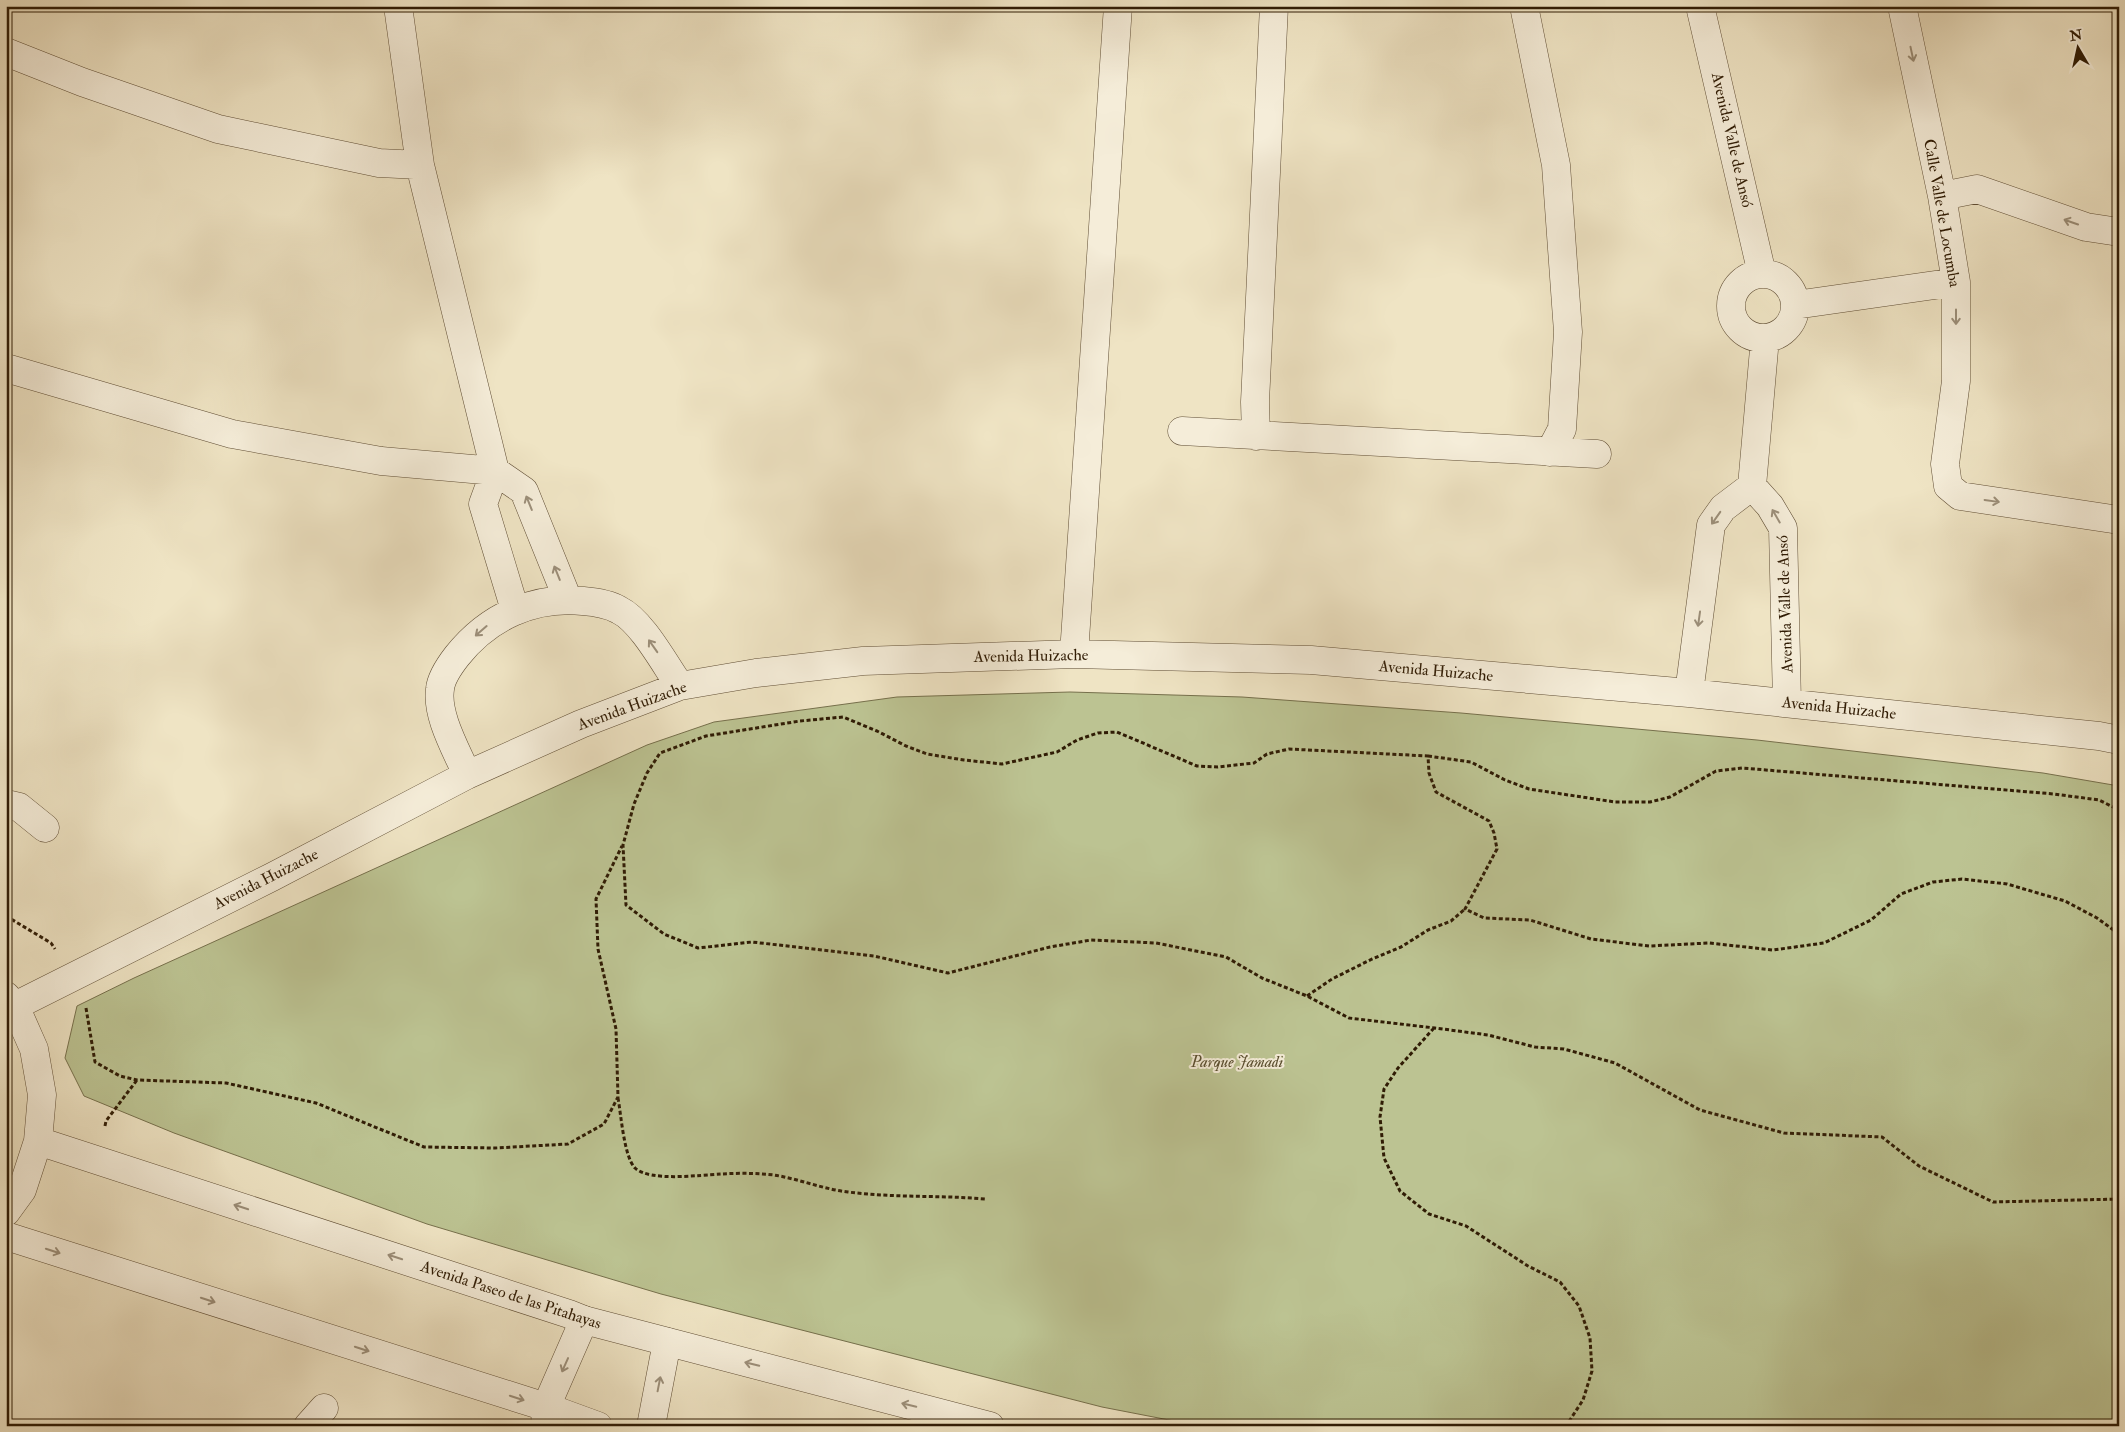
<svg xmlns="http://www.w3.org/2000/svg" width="2125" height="1432" font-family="'IM FELL Double Pica',serif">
<rect width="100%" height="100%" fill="#efe4c4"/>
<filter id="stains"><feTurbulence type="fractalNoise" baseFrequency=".004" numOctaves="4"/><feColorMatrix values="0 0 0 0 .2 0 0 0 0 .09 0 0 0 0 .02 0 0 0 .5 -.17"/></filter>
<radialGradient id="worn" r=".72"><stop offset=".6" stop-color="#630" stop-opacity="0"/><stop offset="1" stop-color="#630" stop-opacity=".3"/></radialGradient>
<!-- green -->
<path fill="#bcc392" stroke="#76704c" d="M1070 692 1242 697 1461 713 1757 740 2043 773 2119 786V1426H1200L1102 1407 661 1294 427 1224 174 1133 84 1096 65 1058 77 1006 134 978 647 745 714 722 897 697Z"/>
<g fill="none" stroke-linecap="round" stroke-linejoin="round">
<!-- minor casing -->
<g stroke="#604e35" stroke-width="29">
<path id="minor" d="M398 6 420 165 495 471 483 504 515 610
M1524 6 1556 165 1568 332 1562 429 1550 452
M1700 6 1762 274
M1902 6 1942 196 1956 282V381L1945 464 1948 486 1960 496 2119 520
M6 52 82 82 218 129 379 163 420 165
M1942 196 1977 189 2086 227 2119 232
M1731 306a32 32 0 1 1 64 0a32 32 0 1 1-64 0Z
M1795 305 1956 282
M6 368 232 434 381 461 495 471 524 491 568 600
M1182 431 1597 454
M1256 436 1255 402 1274 6
M1752 486 1770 506 1783 528 1787 703
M1074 654 1118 6
M1689 693 1711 525 1723 508 1752 486 1765 338
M467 775C457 751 436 716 440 689 441 678 450 665 457 656 488 617 533 596 583 601 595 602 609 604 619 610 642 621 665 665 680 686
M6 804 19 807 45 828
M15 1006 272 877 467 775 581 724 680 686 756 673 863 661 1074 654 1311 660 1689 693 2099 736 2119 740
M308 1426 324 1408
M545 1426 546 1407 584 1320
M651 1426 667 1342"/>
</g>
<!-- tertiary casing -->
<g stroke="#604e35" stroke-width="29">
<path id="tertiary" d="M6 996 15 1006 34 1049 42 1095 38 1141 22 1190 6 1212
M38 1141 569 1314 584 1320 990 1426
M6 1236 546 1407 598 1426"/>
</g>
<!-- path -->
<path stroke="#301c05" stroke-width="3" stroke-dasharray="4 2.5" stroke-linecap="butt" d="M1428 756 1471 762 1505 780 1529 789 1615 802H1650L1670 797 1716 771 1742 768 2054 794 2099 800 2119 810
M6 916 51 943 55 949
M2119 934 2097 918 2065 901 2007 884 1962 879 1933 882 1901 894 1871 920 1824 943 1773 950 1709 943 1649 946 1591 939 1530 920 1484 918 1465 909 1497 849 1494 833 1489 821 1436 792 1429 773 1428 756 1289 749 1267 754 1254 763 1218 767 1197 766 1117 732 1098 733 1077 740 1057 752 1002 764 964 760 927 754 906 746 877 731 843 717 800 721 706 736 660 753 647 773 634 804 623 845 626 905 664 934 698 948 752 942 874 956 948 973 1050 947 1091 940 1156 943 1226 957 1262 978 1307 996 1349 1018 1435 1028 1488 1035 1535 1047 1564 1049 1615 1063 1700 1110 1784 1133 1882 1137 1919 1166 1993 1202 2119 1199
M1307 996 1332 979 1372 959 1401 947 1428 930 1451 921 1465 909
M86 1008 95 1062 120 1076 137 1080 226 1083 316 1103 424 1147 495 1148 568 1144 604 1124 618 1097 616 1029 598 949 596 899 622 846
M1434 1028 1398 1068 1384 1089 1380 1117 1384 1158 1400 1191 1429 1214 1466 1226 1528 1266 1560 1282 1579 1306 1590 1338 1592 1371 1583 1400 1566 1426
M618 1098C621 1114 624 1157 635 1168 650 1182 700 1175 721 1174 738 1173 756 1173 774 1175 799 1179 823 1189 848 1192 894 1198 939 1195 985 1199
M105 1126 106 1121 137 1080"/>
<!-- minor -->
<use href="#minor" stroke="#f5edd9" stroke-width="28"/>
<!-- tertiary -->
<use href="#tertiary" stroke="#f5edd9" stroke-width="28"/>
</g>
<!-- one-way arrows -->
<defs><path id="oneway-shaft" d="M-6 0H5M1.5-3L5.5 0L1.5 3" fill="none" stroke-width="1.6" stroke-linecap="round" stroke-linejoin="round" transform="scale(1.25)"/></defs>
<g stroke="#9c8f7a">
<use href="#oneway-shaft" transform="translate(1912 54) rotate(78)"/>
<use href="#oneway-shaft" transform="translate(2071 222) rotate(-161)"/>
<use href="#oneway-shaft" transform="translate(1956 317) rotate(90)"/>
<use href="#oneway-shaft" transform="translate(1992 501) rotate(8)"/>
<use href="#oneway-shaft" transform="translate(529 503) rotate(-112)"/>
<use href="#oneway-shaft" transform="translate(1776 516) rotate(-120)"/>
<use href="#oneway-shaft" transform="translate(1716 518) rotate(125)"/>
<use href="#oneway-shaft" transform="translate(557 573) rotate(-112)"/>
<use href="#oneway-shaft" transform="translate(1699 619) rotate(98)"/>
<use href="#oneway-shaft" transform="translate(481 631) rotate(139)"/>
<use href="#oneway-shaft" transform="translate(653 646) rotate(-125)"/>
<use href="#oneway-shaft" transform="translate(241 1207) rotate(-162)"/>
<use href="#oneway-shaft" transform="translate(53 1251) rotate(18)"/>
<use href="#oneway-shaft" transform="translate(395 1257) rotate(-162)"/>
<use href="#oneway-shaft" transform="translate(208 1300) rotate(18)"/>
<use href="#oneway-shaft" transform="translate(362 1349) rotate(18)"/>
<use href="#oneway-shaft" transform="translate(752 1364) rotate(-166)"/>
<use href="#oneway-shaft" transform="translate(565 1365) rotate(114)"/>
<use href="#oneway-shaft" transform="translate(659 1384) rotate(-79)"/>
<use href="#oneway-shaft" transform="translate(517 1398) rotate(18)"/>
<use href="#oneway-shaft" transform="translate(909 1405) rotate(-166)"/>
</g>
<g text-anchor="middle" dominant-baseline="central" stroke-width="4" stroke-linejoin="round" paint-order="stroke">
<!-- street labels -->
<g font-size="16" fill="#301c05" stroke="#f5edd9">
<text transform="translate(1732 140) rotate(77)">Avenida Valle de Ansó</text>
<text transform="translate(1942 213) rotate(80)">Calle Valle de Locumba</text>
<text transform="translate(1785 604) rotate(-92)">Avenida Valle de Ansó</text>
<text transform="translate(1031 656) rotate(-1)">Avenida Huizache</text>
<text transform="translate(1436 671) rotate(5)">Avenida Huizache</text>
<text transform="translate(632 706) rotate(-20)">Avenida Huizache</text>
<text transform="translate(1839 708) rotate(6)">Avenida Huizache</text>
<text transform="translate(266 879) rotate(-27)">Avenida Huizache</text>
<text transform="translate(511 1295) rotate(18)">Avenida Paseo de las Pitahayas</text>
</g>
<!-- park labels -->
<g font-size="16" font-style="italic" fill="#5a4e2f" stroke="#f5edd9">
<text x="1237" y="1062">Parque Jamadi</text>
</g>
</g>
<!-- margin -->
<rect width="2125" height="1432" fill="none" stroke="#efe4c4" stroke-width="25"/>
<rect x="8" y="8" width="2110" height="1417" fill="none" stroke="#301c05" stroke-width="2.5"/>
<rect x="12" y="12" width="2100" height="1407" fill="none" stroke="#301c05"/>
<!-- north arrow -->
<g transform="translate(2078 48) rotate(351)" stroke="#f5edd9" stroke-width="4" paint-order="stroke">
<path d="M0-4L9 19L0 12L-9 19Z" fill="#301c05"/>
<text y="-8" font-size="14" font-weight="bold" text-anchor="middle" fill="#301c05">N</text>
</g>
<rect width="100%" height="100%" filter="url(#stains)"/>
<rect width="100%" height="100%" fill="url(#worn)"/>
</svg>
